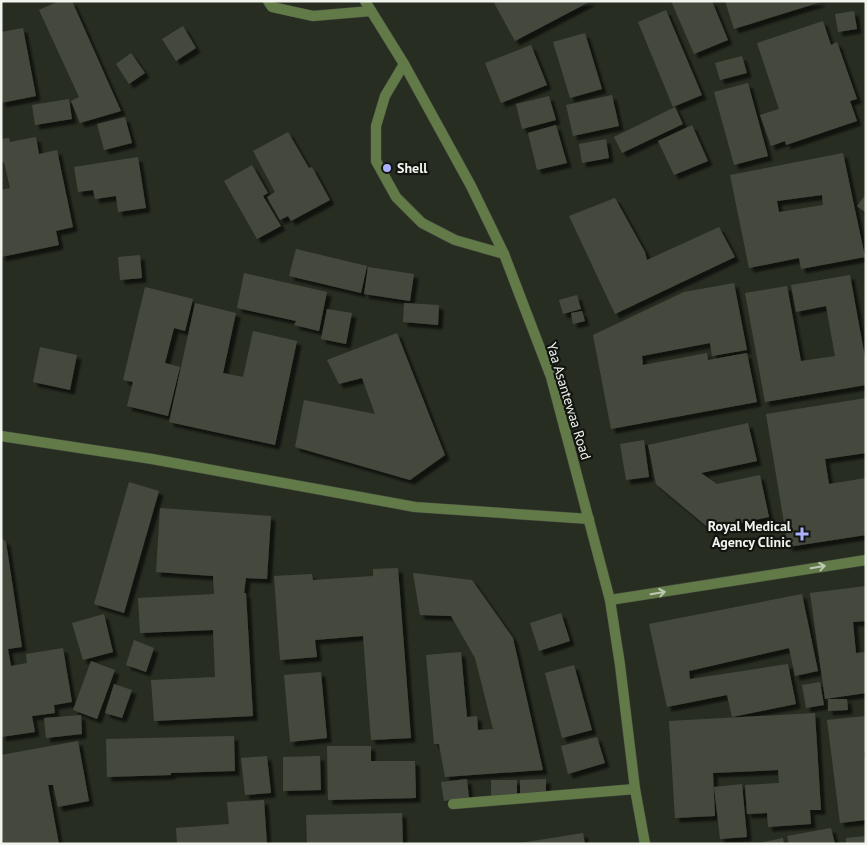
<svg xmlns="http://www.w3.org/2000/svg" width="867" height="845" font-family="'PT Sans',sans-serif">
<defs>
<filter id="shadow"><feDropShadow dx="4.5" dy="4.5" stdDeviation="1" flood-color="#0009"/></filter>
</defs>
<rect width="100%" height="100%" fill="#282d22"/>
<!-- building -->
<path fill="#444a3e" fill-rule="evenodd" filter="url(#shadow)" d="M59 1H72L121 111 80 123 71 101 79 97 39 10Z
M493 1H591L515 41Z
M671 1H712L728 40 694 54Z
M725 1H821V2L734 29Z
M666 10 702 95 673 107 638 22Z
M854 11 857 29 838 32 835 14Z
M823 21 831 45 837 42 857 99 850 101 857 121 786 145 785 141 771 146 760 115 779 109 757 43Z
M183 26 196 48 176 61 162 39Z
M23 28 36 96 1 103V32Z
M585 33 602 89 570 98 553 42Z
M531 45 547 85 501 103 485 63Z
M131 53 145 73 129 84 116 64Z
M742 56 747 73 720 80 715 63Z
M748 83 768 156 734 165 714 92Z
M612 95 619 126 573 136 566 105Z
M549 96 556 120 522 129 516 104Z
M69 99 72 119 35 125 32 105Z
M675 107 683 124 622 153 614 137Z
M125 117 132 143 104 150 97 124Z
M556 125 567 163 537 170 528 133Z
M692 125 708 161 674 175 658 141Z
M288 132 309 168 312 167 330 200 291 221 288 216 280 220 267 197 275 192 253 151Z
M36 137 39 154 57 150 73 227 56 231 59 245 1 257V190L10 188 4 162 1 163V139L9 138 10 142Z
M606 139 609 158 582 163 579 144Z
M843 153 865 257 801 269 799 258 749 268 730 175ZM822 195 823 205 779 212 777 201Z
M138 157 146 208 118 212 116 196 95 199 93 190 78 192 74 167Z
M252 165 268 193 263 196 281 226 257 239 224 181Z
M866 194V213L857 206Z
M615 198 645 252 647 260 719 227 735 257 615 314 569 216Z
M296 249 367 266 361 293 289 276Z
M140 255 142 278 120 280 118 257Z
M368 267 414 274 410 301 364 294Z
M244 273 327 292 319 331 294 325 296 321 237 308Z
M850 275 866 363V385L765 402 745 293 787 286 801 361 835 356 826 306 796 312 791 285Z
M734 283 747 350 712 356 710 343 642 356 643 365 707 353 708 360 747 353 757 402 611 429 593 335 684 292Z
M145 287 193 299 185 331 174 328 165 363 180 367 168 416 127 406 133 382 123 380Z
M577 295 581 309 563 314 559 300Z
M195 303 236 313 223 373 243 377 253 331 297 341 275 445 169 422Z
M404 303 439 305 438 325 403 322Z
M327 309 352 313 346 344 321 339Z
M582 311 585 321 573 324 571 313Z
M397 333 445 455 410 480 295 447 304 400 375 414 362 378 339 384 327 360Z
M40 347 77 355 70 390 33 382Z
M866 398V453L825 459 829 484 866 478V535L788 547 766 414Z
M748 423 757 461 701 473 717 484 760 475 769 517 711 530 656 484 648 445Z
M644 440 649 477 626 480 620 444Z
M129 482 159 491 124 613 94 604Z
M160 508 271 516 267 579 246 578 244 593H246L253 716 154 721 151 680 215 677 213 630 140 633 138 598 214 594 213 576 156 572Z
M1 537 6 542 22 647 8 649 11 666 27 663 26 654 63 648 72 702 54 705 55 713 32 716 35 732 1 737Z
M398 568 411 738 371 740 363 636 315 640 317 657 280 660 274 576 312 574 313 580 373 576V569Z
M413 573 472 580 513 638 543 770 445 777 439 744H434L426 655 461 652 467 717 477 716 478 730 493 729 475 658 451 616 420 615Z
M866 586V621L853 622 856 653 866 652V693L825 699 810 593Z
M802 594 818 671 795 676 789 648 689 671 690 679 788 664 796 704 732 717 727 695 667 707 649 624Z
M561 613 570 641 539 651 530 623Z
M104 614 113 652 83 660 72 623Z
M134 640 154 648 146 672 126 665Z
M91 661 115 670 97 719 73 710Z
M574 665 592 730 562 738 545 673Z
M321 672 327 738 290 742 284 675Z
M820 682 824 705 806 708 802 685Z
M114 684 132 690 122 718 105 713Z
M828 699H847L848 710 828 711Z
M815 713 821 810H810L811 824 768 827 767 813 747 814 745 785 779 783 778 770 713 773 715 816 675 818 669 721Z
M81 715 82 734 46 738 44 718Z
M866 716V753H864L866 767V820L840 823 827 720Z
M234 736 235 771 171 773V775L107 777 106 739Z
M597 737 605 763 568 774 561 746Z
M78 741 89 801 58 807 53 785H48L59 844H3L1 833V755Z
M327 746H371V761H415L416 798 328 800Z
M267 756 271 793 245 795 241 758Z
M320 756 321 790 283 791V757Z
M467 779 469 798 444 801 441 782Z
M546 779V795L520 796V780Z
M491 780H517V798H491Z
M742 784 747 837 720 839 714 787Z
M264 800 267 844H177L176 828 229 824 227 802Z
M402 813 403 844H307L306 815Z
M831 828 835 844H789L787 836Z
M583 833 585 844H520V843Z
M866 836V844H846V838Z
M783 838 784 844H759V843Z"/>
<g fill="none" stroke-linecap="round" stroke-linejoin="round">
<!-- service casing -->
<g stroke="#44493e" stroke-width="11">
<path id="service" d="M268 1 272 7 313 16 371 11
M404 64 385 96 376 126V161L396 197 422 223 455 240 504 254
M453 804 635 789"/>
</g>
<!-- minor casing -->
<g stroke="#44493e" stroke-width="11">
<path id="minor" d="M1 436 152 459 415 507 589 519
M610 600 866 560"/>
</g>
<!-- tertiary casing -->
<g stroke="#44493e" stroke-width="11">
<path id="tertiary" d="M365 1 404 64 471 186 504 254 551 377 610 600 620 665 635 789 645 844"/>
</g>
<!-- service -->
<use href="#service" stroke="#627a48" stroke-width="10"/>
<!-- minor -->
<use href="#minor" stroke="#627a48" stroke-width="10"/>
<!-- tertiary -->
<use href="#tertiary" stroke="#627a48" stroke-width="10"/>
</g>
<!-- one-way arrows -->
<defs><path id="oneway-shaft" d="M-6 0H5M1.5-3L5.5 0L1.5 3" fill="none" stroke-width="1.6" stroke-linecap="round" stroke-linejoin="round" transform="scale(1.25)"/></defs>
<g stroke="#bec9b3">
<use href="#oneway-shaft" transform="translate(818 567) rotate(-9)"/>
<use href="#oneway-shaft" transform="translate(658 593) rotate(-9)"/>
</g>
<!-- markers -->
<g fill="#a9b0fc" stroke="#121410" stroke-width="2">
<circle cx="387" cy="168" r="5"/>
<path d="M799.5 526.5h5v5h5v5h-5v5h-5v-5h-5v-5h5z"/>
</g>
<g text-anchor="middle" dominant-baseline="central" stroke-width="4.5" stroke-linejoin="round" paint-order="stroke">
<!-- poi labels -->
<g font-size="14" font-weight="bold" fill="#f0f4ed" stroke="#121410" text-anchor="start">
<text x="397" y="168">Shell</text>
<text x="791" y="526" text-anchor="end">Royal Medical<tspan x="791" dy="16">Agency Clinic</tspan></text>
</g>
<!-- street labels -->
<g font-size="14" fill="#f0f4ed" stroke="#121410">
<text transform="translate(569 401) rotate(73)">Yaa Asantewaa Road</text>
</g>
</g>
<!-- border -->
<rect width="867" height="845" fill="none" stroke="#f0f4ed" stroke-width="5"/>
</svg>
